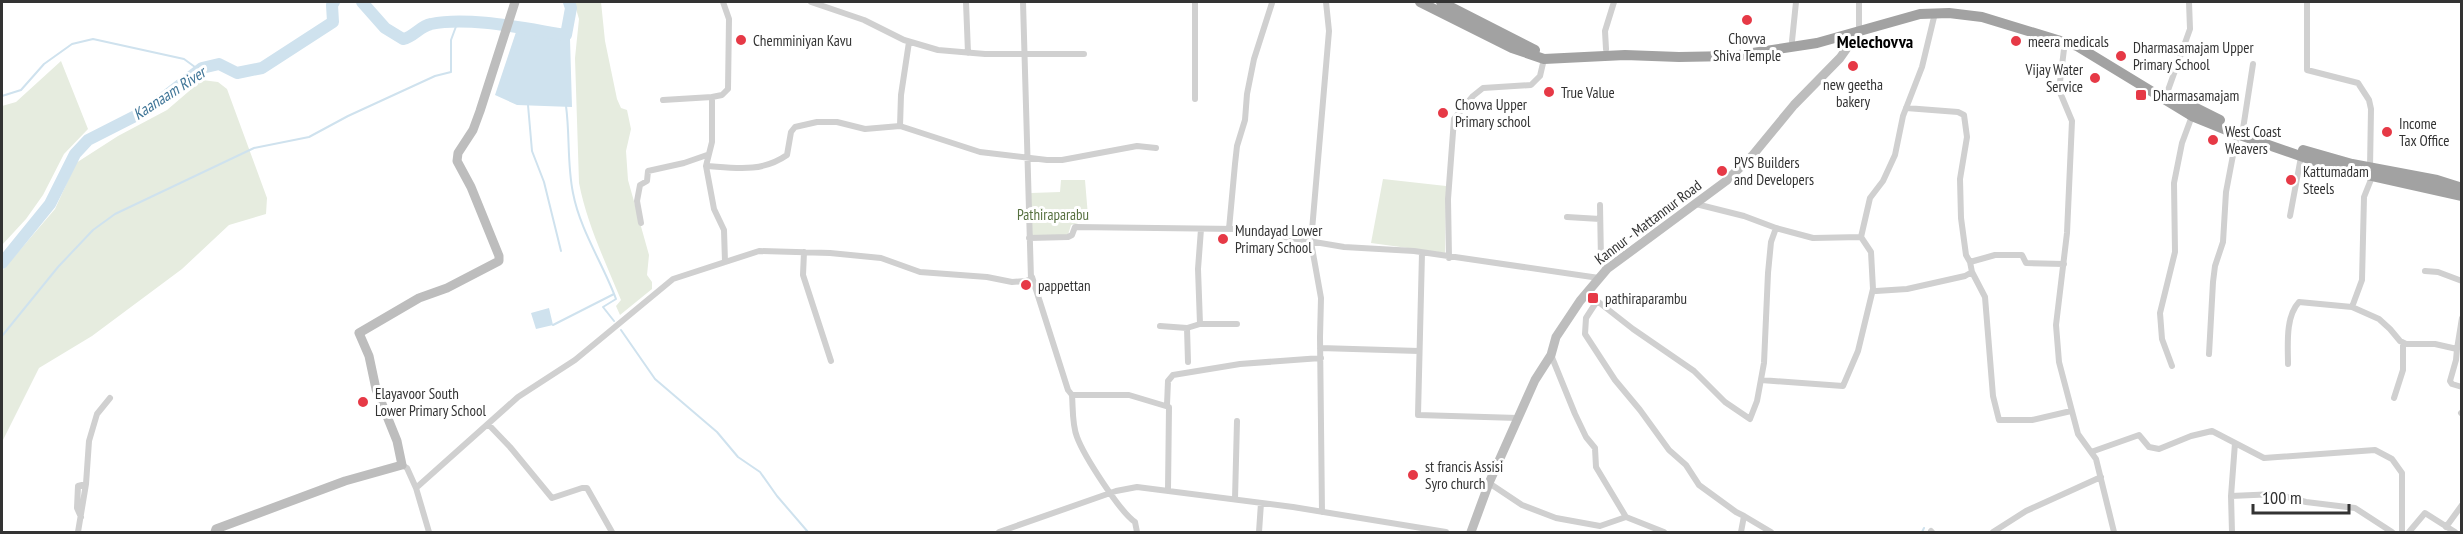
<svg xmlns="http://www.w3.org/2000/svg" width="2463" height="534" font-family="'PT Sans Narrow',sans-serif">
<rect width="100%" height="100%" fill="#fff"/>
<!-- green -->
<path fill="#e6ecdf" d="M574 2H601L605 41 617 99 621 108 627 110 631 129 626 151 628 180 649 255 647 275 652 282V289L620 315 616 306 621 300C605 261 587 224 579 183L575 58 579 19Z
M61 61 88 129 64 154 43 195 26 219 2 245V106L16 102Z
M202 80 218 82 227 89 267 198 266 214 229 225 182 269 92 336 39 368 2 442V271L55 209 76 163 118 136 167 110Z
M1383 179 1446 186 1445 253 1371 243Z
M1061 180H1085L1088 216 1082 222 1071 225 1068 235H1031V193L1060 192Z"/>
<!-- water -->
<path fill="#cfe2ee" d="M517 29 570 39 572 107 517 105 495 95Z
M549 308 553 325 536 329 531 313Z"/>
<g fill="none" stroke-linecap="round" stroke-linejoin="round">
<!-- stream -->
<path stroke="#cfe2ee" stroke-width="2" d="M2 96 21 90 44 64 72 44 93 39 184 59 199 70
M528 105 532 151 544 182 561 251
M566 106C570 135 567 164 573 193 580 230 603 264 616 299L603 307 614 321
M553 325 614 294
M621 330 655 379 717 432 738 457 760 472 777 496 808 532
M2 336 58 267 93 230 115 214 254 148 309 137 348 116 435 76 451 72V40L458 21
M1922 532 1924 528"/>
<!-- river -->
<path stroke="#cfe2ee" stroke-width="12" d="M362 2 385 28 403 39C414 37 420 26 431 24 469 16 527 29 566 35L571 8 569 2
M2 263 50 204 75 154 88 140 149 109 202 68 219 64 237 73 262 68 333 22 332 5 334 2"/>
<!-- minor -->
<path stroke="#d0d0d0" stroke-width="6" d="M723 2 729 19 728 89 722 95 712 97V142L706 166 714 209 724 230 725 262
M811 2 864 20 904 40 938 50 985 54H1084
M966 2 968 53
M1195 2V99
M2307 2V70L2358 83 2369 100 2371 109 2370 168
M1859 31V2
M1792 41 1796 2
M2065 41 2059 90 2072 121 2067 233 2056 325 2059 362 2078 434 2096 459 2114 532
M1606 49 1605 31 1614 2
M2167 93 2190 29 2189 2
M663 100 712 97
M1906 108 1958 112 1964 115 1967 137 1960 179 1961 218 1966 255 1970 262
M900 126 901 95 909 42
M2243 129 2253 64
M706 166C735 168 761 173 787 155L791 132 795 127 817 122H837L865 129 900 126 980 152 1047 160H1062L1137 146 1156 148
M2372 177 2364 197 2362 280 2352 307 2379 319 2390 329 2400 341 2406 344H2435L2457 349 2456 360 2450 381 2452 384 2462 387
M1696 204 1744 216 1776 228 1813 238 1861 237 1870 198 1883 181 1895 155 1903 116 1922 67 1935 13
M1600 205 1601 261 1607 269
M2290 216 2301 157
M1567 217 1600 219
M641 223 637 201 640 185 647 181 648 171 684 163 707 155
M1229 229 1235 164 1237 146 1245 120 1247 94 1254 59 1272 3
M1861 237 1871 252 1873 289 1876 291 1907 289 1965 276 1972 272 1970 262 1995 255H2022L2026 263 2064 264
M1029 238 1068 237 1072 235 1075 227 1237 229 1344 247 1414 251 1599 278
M804 252 803 275 831 361
M1422 253 1418 415 1518 418
M1449 258 1448 199 1454 119 1473 96 1483 88 1531 85 1540 76 1544 59
M2425 271 2438 272 2462 281
M1972 272 1985 297 1993 396 1999 420H2032L2071 411
M1032 277 1068 390 1072 395H1129L1169 407 1168 490
M1587 293 1633 329 1694 371 1725 402 1750 419 1757 401 1764 363 1768 273 1771 242 1776 228
M1597 301 1586 318 1585 334 1615 380 1640 410 1669 450 1686 465 1699 485 1736 512 1744 516
M1200 324H1237
M1160 326 1187 328
M1320 348 1419 351
M2457 349 2462 318
M2209 354 2213 282 2215 266 2223 242 2226 192 2237 134
M1551 355 1575 414 1586 437 1595 448 1596 467 1626 517
M1188 362 1187 328 1200 324 1198 269 1201 229
M2288 364C2288 346 2285 317 2299 302L2352 307
M2172 366 2162 339 2160 313 2175 252 2174 183 2182 143 2192 116
M1761 380 1843 386 1858 351 1873 289
M1072 395C1073 408 1072 425 1077 437 1084 456 1120 512 1135 522L1137 532
M2394 398 2403 370V343
M1167 405 1168 381 1173 375 1240 364 1321 358
M2461 413 2462 414
M488 424 510 447 552 498 582 488H587L612 532
M2235 443 2231 496 2276 494 2306 502 2355 508 2392 532
M2091 452 2139 435 2149 447 2159 449 2191 436 2212 431 2264 458 2375 450 2392 459 2402 473V532
M402 465 407 468 416 488
M1489 483 1522 505 1556 518 1600 526 1626 517 1664 532
M2231 496 2232 532
M1235 499 1237 421
M1322 512 1320 337 1321 298 1311 242 1329 31 1326 2
M81 517 77 508 78 486 86 484
M2446 527 2462 505
M1931 531 1932 532
M78 532 86 484 89 441 97 414 110 398
M429 532 416 488 518 397 575 360 673 279 759 251 830 253 881 258 920 272 987 277 1012 282 1026 281 1031 279 1023 2
M999 532 1116 491 1137 487 1293 507 1446 532
M1259 532 1261 503
M1741 532 1744 516 1771 532
M1993 532 2026 511 2101 477
M2409 532 2425 513 2455 532"/>
<!-- secondary -->
<path stroke="#bdbdbd" stroke-width="9" d="M215 532 216 529 345 481 402 465 397 441 376 389 369 356 359 333 419 298 447 288 499 261V256L471 187 457 161 458 153 473 130 480 111 515 2
M1471 532 1489 483 1535 380 1551 355 1556 337 1580 301 1607 269 1726 181 1752 156 1794 105 1840 58 1859 31"/>
<!-- trunk -->
<path stroke="#a2a2a2" stroke-width="10" d="M1420 2 1512 48 1544 59 1625 55 1679 57 1733 56 1817 43 1920 14 1949 13 1982 17 2077 46 2192 116 2234 133 2332 167 2462 196
M1441 2 1535 50
M2178 99 2220 120
M2303 150 2352 164 2437 180 2462 188"/>
</g>
<!-- markers -->
<g fill="#e63946" stroke="#fff" stroke-width="2">
<circle cx="1747" cy="20" r="6"/>
<circle cx="741" cy="40" r="6"/>
<circle cx="2016" cy="41" r="6"/>
<circle cx="2121" cy="56" r="6"/>
<circle cx="1853" cy="66" r="6"/>
<circle cx="2095" cy="78" r="6"/>
<circle cx="1549" cy="92" r="6"/>
<rect x="2135" y="89" width="12" height="12" rx="3"/>
<circle cx="1443" cy="113" r="6"/>
<circle cx="2387" cy="132" r="6"/>
<circle cx="2213" cy="140" r="6"/>
<circle cx="1722" cy="171" r="6"/>
<circle cx="2291" cy="180" r="6"/>
<circle cx="1223" cy="239" r="6"/>
<circle cx="1026" cy="285" r="6"/>
<rect x="1587" y="292" width="12" height="12" rx="3"/>
<circle cx="363" cy="402" r="6"/>
<circle cx="1413" cy="475" r="6"/>
</g>
<g text-anchor="middle" dominant-baseline="central" stroke-width="6" stroke-linejoin="round" paint-order="stroke">
<!-- poi labels -->
<g font-size="15" fill="#333" stroke="#fff" text-anchor="start">
<text x="1747" y="38" text-anchor="middle">Chovva<tspan x="1747" dy="17">Shiva Temple</tspan></text>
<text x="753" y="40">Chemminiyan Kavu</text>
<text x="2028" y="41">meera medicals</text>
<text x="2133" y="47">Dharmasamajam Upper<tspan x="2133" dy="17">Primary School</tspan></text>
<text x="2083" y="69" text-anchor="end">Vijay Water<tspan x="2083" dy="17">Service</tspan></text>
<text x="1853" y="84" text-anchor="middle">new geetha<tspan x="1853" dy="17">bakery</tspan></text>
<text x="1561" y="92">True Value</text>
<text x="2153" y="95">Dharmasamajam</text>
<text x="1455" y="104">Chovva Upper<tspan x="1455" dy="17">Primary school</tspan></text>
<text x="2399" y="123">Income<tspan x="2399" dy="17">Tax Office</tspan></text>
<text x="2225" y="131">West Coast<tspan x="2225" dy="17">Weavers</tspan></text>
<text x="1734" y="162">PVS Builders<tspan x="1734" dy="17">and Developers</tspan></text>
<text x="2303" y="171">Kattumadam<tspan x="2303" dy="17">Steels</tspan></text>
<text x="1235" y="230">Mundayad Lower<tspan x="1235" dy="17">Primary School</tspan></text>
<text x="1038" y="285">pappettan</text>
<text x="1605" y="298">pathiraparambu</text>
<text x="375" y="393">Elayavoor South<tspan x="375" dy="17">Lower Primary School</tspan></text>
<text x="1425" y="466">st francis Assisi<tspan x="1425" dy="17">Syro church</tspan></text>
</g>
<!-- park labels -->
<g font-size="15" fill="#56703f" stroke="#fff">
<text x="1053" y="214">Pathiraparabu</text>
</g>
<!-- street labels -->
<g font-size="15" fill="#333" stroke="#fff">
<text transform="translate(1648 222) rotate(-37)">Kannur - Mattannur Road</text>
</g>
<!-- water labels -->
<g font-size="16" font-style="italic" fill="#3f7597" stroke="#fff">
<text transform="translate(169 93) rotate(-33)">Kaanaam River</text>
</g>
<!-- quarter labels -->
<g font-size="18" font-weight="bold" fill="#000" stroke="#fff">
<text x="1875" y="41">Melechovva</text>
</g>
</g>
<!-- border -->
<rect width="2463" height="534" fill="none" stroke="#333333" stroke-width="6"/>
<!-- scale -->
<path d="M2253 504v9h96v-9" fill="none" stroke="#333333" stroke-width="3"/>
<text x="2262" y="504" font-size="18" fill="#333333" stroke="#ffffff" stroke-width="4.5" paint-order="stroke">100 m</text>
</svg>
